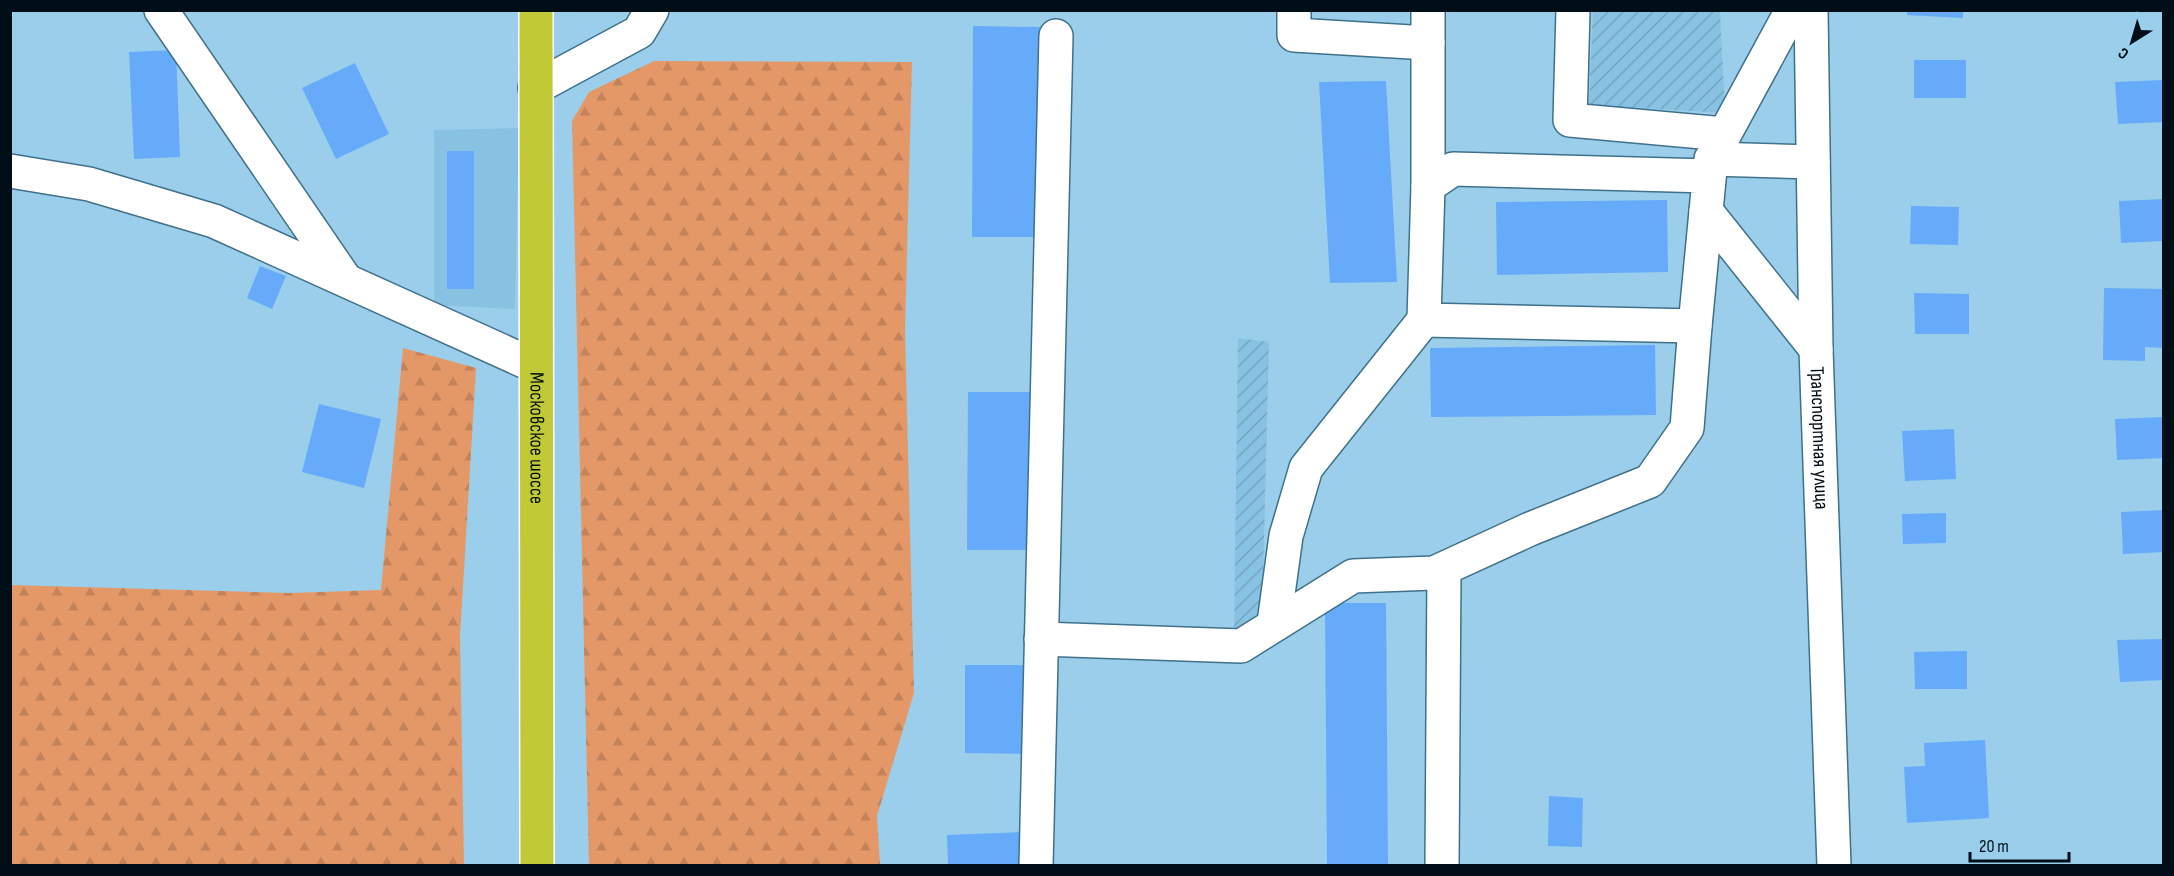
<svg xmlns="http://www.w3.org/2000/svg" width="2174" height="876" font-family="'Sofia Sans Condensed',sans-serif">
<defs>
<pattern id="industrial-furrows" width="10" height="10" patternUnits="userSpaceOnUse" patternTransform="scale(1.5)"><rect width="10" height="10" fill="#87c2e3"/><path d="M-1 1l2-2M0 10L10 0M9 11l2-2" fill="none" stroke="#73a6c2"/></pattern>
<pattern id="forest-firs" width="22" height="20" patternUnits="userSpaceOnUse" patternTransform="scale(1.5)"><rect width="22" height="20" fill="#e59867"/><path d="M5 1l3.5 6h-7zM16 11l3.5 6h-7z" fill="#c38259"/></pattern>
</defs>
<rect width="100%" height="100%" fill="#9aceeb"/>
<!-- built -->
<path fill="#87c2e3" d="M519 128 515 309 434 305V130Z"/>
<!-- industrial -->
<path fill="url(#industrial-furrows)" d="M1593 11H1720L1725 113 1589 105Z
M1238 338 1269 342 1262 619 1234 632Z"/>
<!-- forest -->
<path fill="url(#forest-firs)" d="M654 61 912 62 905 330 914 693 877 816 880 865H589L572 121 589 92Z
M403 348 476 368 460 637 464 865H11V585L289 593 381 590Z"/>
<!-- building -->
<path fill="#65abfa" d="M1907 10H1963V18L1907 15Z
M973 26 1040 27 1039 237H972Z
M176 50 180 157 134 159 129 52Z
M1914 60H1966V98H1914Z
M355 63 389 134 336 159 302 88Z
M2164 80V122L2118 124 2115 82Z
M1386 81 1397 282 1330 283 1319 82Z
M447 151H474V289H447Z
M2164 199V241L2121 243 2119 201Z
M1667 200 1668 272 1497 275 1496 202Z
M1911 206 1959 207 1958 245 1910 244Z
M260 266 286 276 272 309 247 298Z
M2104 288 2164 289V348L2145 347V361L2103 360Z
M1914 293 1969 294V334H1915Z
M1655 345 1656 415 1431 417 1430 348Z
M968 392H1035V550H967Z
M319 404 381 419 364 488 302 472Z
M2164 417V458L2117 460 2115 419Z
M1954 429 1956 479 1905 481 1902 431Z
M2164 510V552L2123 554 2121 512Z
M1946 513V543L1903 544 1902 514Z
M1325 603H1386L1388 866H1327Z
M2164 639V680L2120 682 2117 640Z
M1967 651V689H1915L1914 652Z
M965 665H1030L1029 754 965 753Z
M1985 740 1989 818 1907 823 1904 767 1925 766 1924 743Z
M1549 796 1583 798 1582 847 1548 846Z
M1023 832 1024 866H948L947 835Z"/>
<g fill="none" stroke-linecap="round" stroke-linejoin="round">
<!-- minor casing -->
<g stroke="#40718b" stroke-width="36">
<g id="minor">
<path d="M161 10 345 279"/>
<path d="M1294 10V35L1428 43"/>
<path d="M1428 10V186"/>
<path d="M1573 10 1570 120 1724 134"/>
<path id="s1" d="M1811 10 1816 349 1834 866"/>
<path d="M535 88 639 32 652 10"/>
<path d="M1715 152 1792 10"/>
<path d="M10 171 89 184 214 221 535 366"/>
<path d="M1709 176 1453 169 1428 186 1424 320 1695 326C1700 270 1706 215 1711 159L1813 162"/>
<path d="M1706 211 1816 349"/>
<path d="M1274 623 1286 536 1306 468 1424 320"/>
<path d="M1041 639 1241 646 1353 576 1434 573 1530 529 1650 481 1687 428 1695 326"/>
<path d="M1036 866 1056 36"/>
<path d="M1442 866 1444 569"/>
</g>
</g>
<!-- highway casing -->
<g stroke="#fff" stroke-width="36">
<g id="highway">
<path id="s2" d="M536 10 537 866"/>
</g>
</g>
<!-- minor -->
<use href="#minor" stroke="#fff" stroke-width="33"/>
<!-- highway -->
<use href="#highway" stroke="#c2c937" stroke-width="33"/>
</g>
<g text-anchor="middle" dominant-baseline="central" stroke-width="4.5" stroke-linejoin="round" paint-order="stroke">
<!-- street labels -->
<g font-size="20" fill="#000e17" stroke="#9aceeb">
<text stroke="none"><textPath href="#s2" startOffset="428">Московское шоссе</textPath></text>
<text stroke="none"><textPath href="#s1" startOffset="428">Транспортная улица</textPath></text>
</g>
</g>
<!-- border -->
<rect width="2174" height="876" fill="none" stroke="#000e17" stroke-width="24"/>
<!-- north arrow -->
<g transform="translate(2132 42) rotate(217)" stroke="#9aceeb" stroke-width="4.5" paint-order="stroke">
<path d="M0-4.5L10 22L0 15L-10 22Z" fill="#000e17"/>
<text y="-9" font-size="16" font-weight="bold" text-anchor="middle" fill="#000e17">С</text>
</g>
<!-- scale -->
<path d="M1970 852v9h99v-9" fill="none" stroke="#000e17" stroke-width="3"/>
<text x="1979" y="852" font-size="18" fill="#000e17" stroke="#9aceeb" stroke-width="4.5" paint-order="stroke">20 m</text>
</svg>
